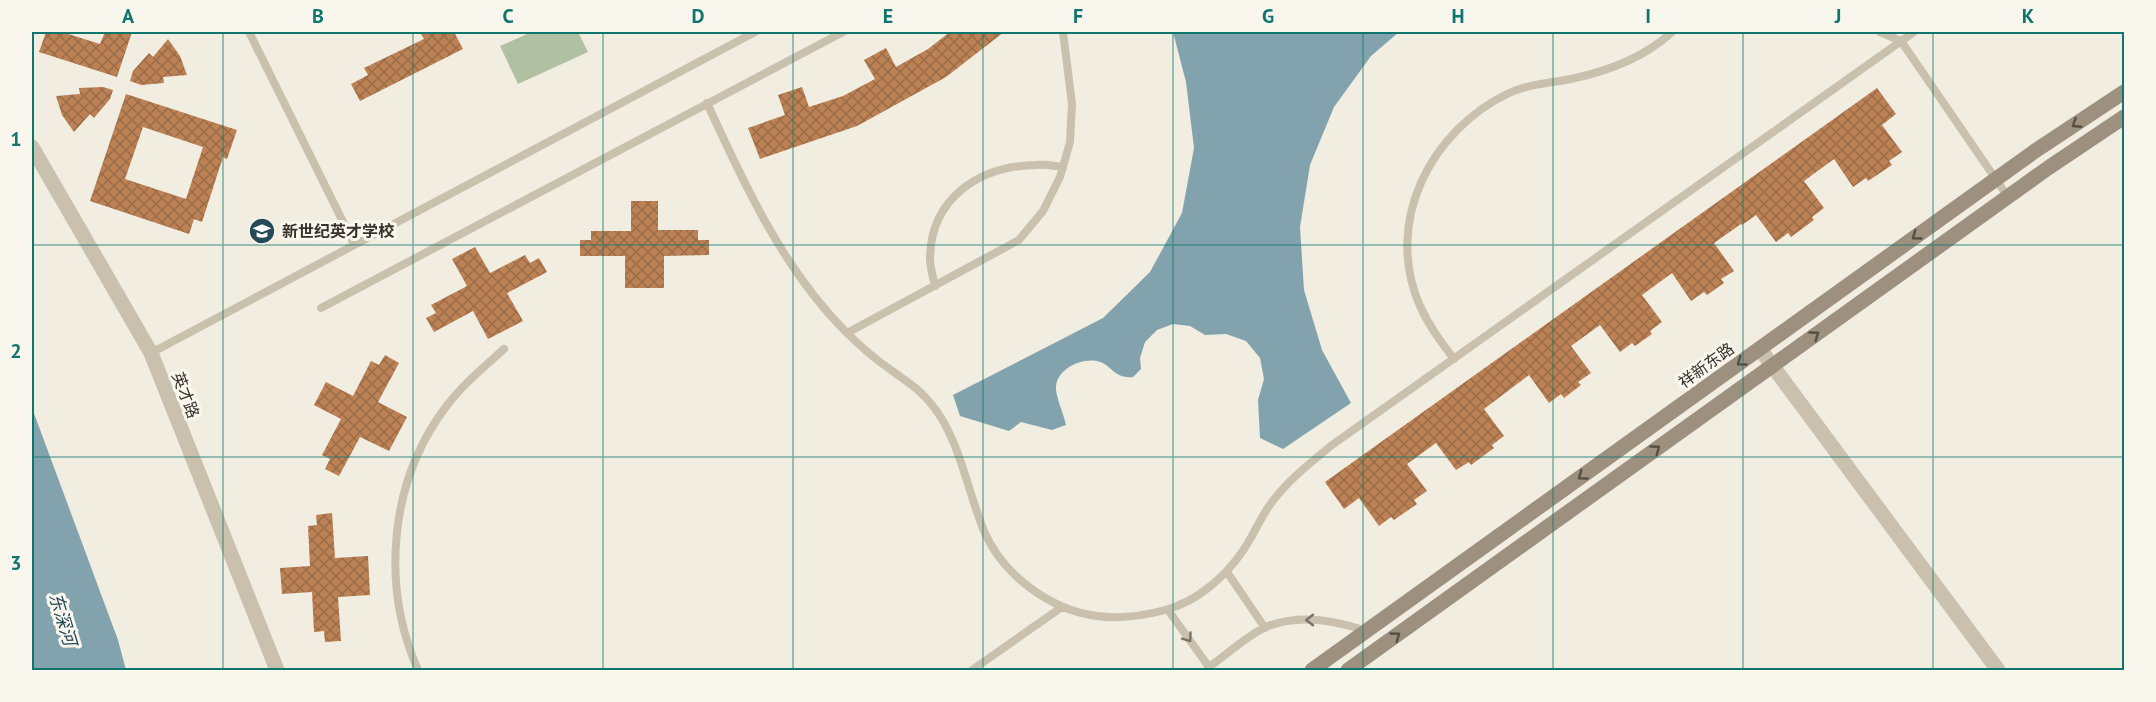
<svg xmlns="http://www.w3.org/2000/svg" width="2156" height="702" font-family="'PT Sans','Noto Sans SC',sans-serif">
<defs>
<pattern id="building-cross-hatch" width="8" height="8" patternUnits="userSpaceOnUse" patternTransform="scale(1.5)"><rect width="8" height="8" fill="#bc8255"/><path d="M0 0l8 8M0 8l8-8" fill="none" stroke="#9a6b47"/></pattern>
</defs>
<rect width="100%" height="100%" fill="#f2ede1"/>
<!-- green -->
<path fill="#b0c0a2" d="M532 32H578L588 52 518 84 500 46Z"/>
<!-- water -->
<path fill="#82a3ad" d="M1173 32H1399L1371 56 1334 107 1310 165 1300 227 1304 290 1322 350 1351 403 1283 449 1260 438 1258 400 1264 379 1260 358 1246 341 1226 334 1205 335 1190 326 1173 324 1157 330 1145 342 1140 358 1141 369 1133 377C1113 379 1112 364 1097 361 1080 358 1055 370 1056 389 1056 397 1064 415 1066 425L1052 430 1021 422 1009 431 960 416 953 395 1103 318 1150 272 1182 213 1194 148 1186 82Z
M32 408 118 640 126 670H32Z"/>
<!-- building -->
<path fill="url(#building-cross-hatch)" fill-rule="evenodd" d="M46 32H62L100 44 105 32H132L117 77 39 52Z
M420 32H454L463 49 360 101 351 84 368 75 364 68 424 39Z
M950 32H1004L946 77 857 126 760 159 748 128 785 115 778 95 802 87 809 107 843 96 875 79 864 60 886 48 896 67 928 49Z
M168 39 180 56 187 75 163 77 164 83 141 85 130 81 133 71 149 53 153 57Z
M103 87 113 90 110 99 94 118 90 114 74 132 62 115 56 96 80 94 79 88Z
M1877 88 1896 114 1882 125 1902 152 1889 161 1892 165 1868 181 1866 178 1853 187 1834 159 1804 181 1824 208 1812 217 1814 220 1791 237 1788 233 1776 242 1756 215 1742 225 1741 224 1714 243 1734 271 1721 279 1724 283 1707 295 1704 292 1691 301 1672 273 1642 295 1662 322 1650 331 1652 334 1635 346 1632 343 1620 352 1600 325 1571 346 1591 373 1578 382 1581 385 1564 398 1561 394 1549 403 1529 375 1484 409 1504 436 1492 445 1494 448 1471 465 1469 462 1456 470 1436 443 1407 464 1427 491 1414 500 1417 504 1394 520 1391 517 1379 526 1359 498 1344 509 1325 482Z
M126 94 237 130 227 159 223 157 202 222 194 219 189 234 90 201ZM143 127 203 147 186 199 125 179Z
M631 201H658V230H698V240H709V255L664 256V288H625V256H580V240H591V231H631Z
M475 247 490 273 525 255 530 263 539 258 547 272 507 293 523 321 488 339 473 311 434 332 426 318 436 313 431 305 467 286 452 259Z
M385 355 399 363 378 402 407 417 389 451 360 437 339 476 325 469 330 459 322 455 341 419 314 405 326 382 353 396 371 361 379 365Z
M332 513 335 558 368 556 370 595 338 597 341 641 325 642 324 631 314 632 312 592 282 594 280 568 310 566 308 526 317 525 316 515Z"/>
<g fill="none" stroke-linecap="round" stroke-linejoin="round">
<!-- lane -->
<path stroke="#c9c0ae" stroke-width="8" d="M249 32 354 244
M1880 32 1901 41 2008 197
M707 103C744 184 783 269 846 332 860 346 875 359 891 370 906 381 921 390 932 405 959 437 968 493 984 531 1003 575 1050 610 1097 616 1120 619 1143 616 1165 610 1196 602 1224 578 1242 552 1252 538 1259 521 1269 506 1286 482 1310 463 1332 445L1914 32
M935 286C933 277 930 267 930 258 931 198 979 166 1036 165 1045 164 1054 166 1063 167
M321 308 843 32
M847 333 1019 240 1043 211 1060 177 1070 142 1072 104 1063 32
M151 353 755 32
M1454 359C1441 342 1429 326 1420 306 1383 222 1431 130 1509 93 1529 84 1550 83 1571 79 1609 71 1644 58 1672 32
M1227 572 1265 628
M1168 610 1209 667
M418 670C381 586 389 483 445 408 462 385 483 368 504 349
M972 670 1062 607
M1207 670 1209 667C1225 656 1249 634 1266 627 1298 614 1335 620 1366 631"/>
<!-- street -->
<path stroke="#c9c0ae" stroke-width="15" d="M32 147 151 353 277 670
M1760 349 1998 670"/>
<!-- secondary -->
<path stroke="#9d907f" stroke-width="15" d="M1312 670 2035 151 2124 92
M1348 670 2048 168 2124 117"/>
</g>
<!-- one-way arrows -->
<defs><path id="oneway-chevron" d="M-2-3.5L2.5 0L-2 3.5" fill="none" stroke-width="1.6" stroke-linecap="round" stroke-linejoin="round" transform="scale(1.5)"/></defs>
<g stroke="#574e45">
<use href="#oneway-chevron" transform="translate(2076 124) rotate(147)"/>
<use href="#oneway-chevron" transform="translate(1916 236) rotate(144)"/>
<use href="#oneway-chevron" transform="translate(1815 335) rotate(-36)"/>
<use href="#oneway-chevron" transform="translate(1741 362) rotate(144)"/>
<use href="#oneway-chevron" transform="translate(1656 449) rotate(-36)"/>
<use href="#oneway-chevron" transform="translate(1582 476) rotate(144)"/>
<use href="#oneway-chevron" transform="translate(1396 636) rotate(-36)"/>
</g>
<g stroke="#7a7266">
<use href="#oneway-chevron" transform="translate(1310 620) rotate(180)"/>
<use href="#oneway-chevron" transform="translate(1188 638) rotate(54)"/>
</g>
<!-- grid -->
<path fill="none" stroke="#0f766e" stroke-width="1.5" stroke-opacity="0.55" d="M223 32V670M413 32V670M603 32V670M793 32V670M983 32V670M1173 32V670M1363 32V670M1553 32V670M1743 32V670M1933 32V670M32 245H2124M32 457H2124"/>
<!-- icons -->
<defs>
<g id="school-disc" transform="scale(1.35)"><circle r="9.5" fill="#244a57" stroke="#f9f6ee"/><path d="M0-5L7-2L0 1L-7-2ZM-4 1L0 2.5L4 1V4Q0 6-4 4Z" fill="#fff"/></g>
</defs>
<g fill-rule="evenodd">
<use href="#school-disc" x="262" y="231"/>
</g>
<g text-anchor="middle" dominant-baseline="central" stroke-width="6" stroke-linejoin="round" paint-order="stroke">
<!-- poi labels -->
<g font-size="16" font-weight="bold" fill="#39322c" stroke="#f9f6ee" text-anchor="start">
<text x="282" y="231">新世纪英才学校</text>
</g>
<!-- street labels -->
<g font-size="16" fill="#39322c" stroke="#f9f6ee">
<text transform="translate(1706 365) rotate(-36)">祥新东路</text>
<text transform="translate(186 395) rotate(69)">英才路</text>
</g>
<!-- water labels -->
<g font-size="18" font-style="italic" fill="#244a57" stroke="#f9f6ee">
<text transform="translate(63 619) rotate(73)">东深河</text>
</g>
</g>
<!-- border -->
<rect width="2156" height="702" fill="none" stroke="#f9f6ee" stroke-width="66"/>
<rect x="33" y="33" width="2090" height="636" fill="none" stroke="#0f766e" stroke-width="2"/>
<g font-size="20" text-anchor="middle" font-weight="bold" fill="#0f766e">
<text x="128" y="23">A</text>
<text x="318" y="23">B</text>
<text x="508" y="23">C</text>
<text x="698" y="23">D</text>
<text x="888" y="23">E</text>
<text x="1078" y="23">F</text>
<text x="1268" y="23">G</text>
<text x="1458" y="23">H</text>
<text x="1648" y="23">I</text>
<text x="1838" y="23">J</text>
<text x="2028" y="23">K</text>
<text x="16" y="146">1</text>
<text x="16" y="358">2</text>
<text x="16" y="570">3</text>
</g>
</svg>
